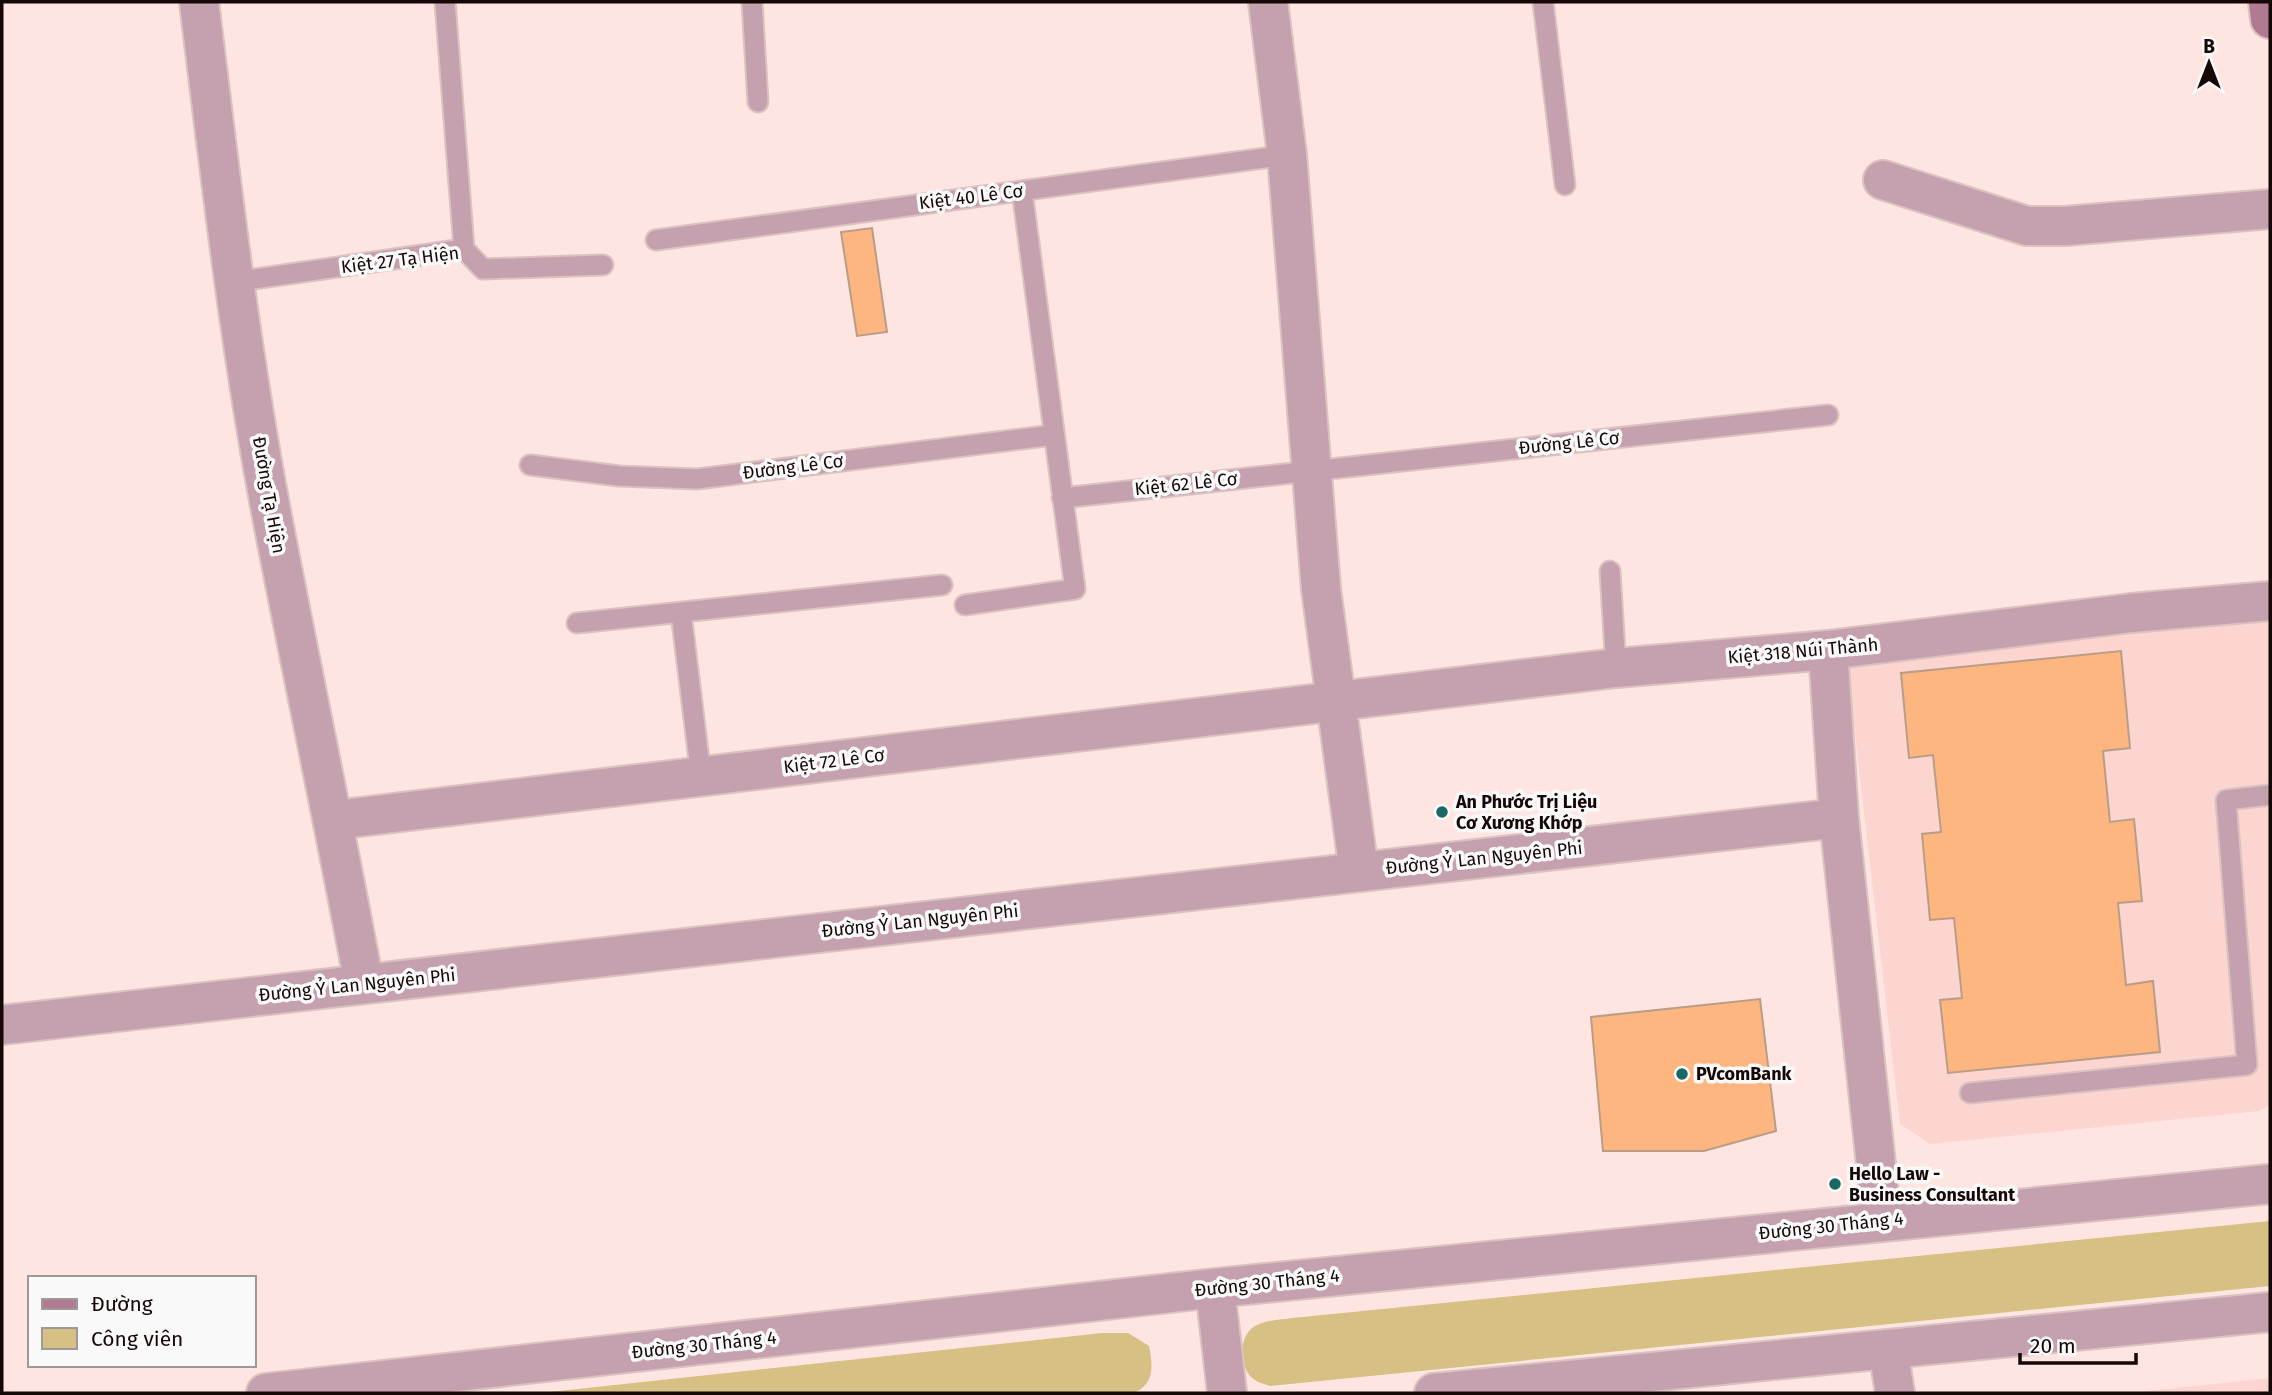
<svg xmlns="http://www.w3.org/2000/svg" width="2272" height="1395" font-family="'Fira Sans',sans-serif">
<rect width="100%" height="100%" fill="#fee5e2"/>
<!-- built -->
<path fill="#fcd4d0" d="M2270 610V1105L2259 1111 1930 1144 1900 1124 1846 656Z
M2270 1378V1393H2129Z"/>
<!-- green -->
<path fill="#d7c084" d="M2270 1221V1286L1270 1386C1265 1384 1259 1383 1255 1380 1240 1370 1238 1343 1250 1330 1260 1320 1279 1320 1292 1318Z
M1102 1333H1128L1149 1346C1153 1365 1155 1386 1132 1393H540Z"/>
<!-- building -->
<path fill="#feb680" stroke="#ba9c87" stroke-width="2" d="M872 228 887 332 857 336 841 232Z
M2121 651 2130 748 2103 751 2110 822 2134 819 2142 901 2118 903 2126 985 2153 981 2160 1052 1948 1073 1940 1000 1962 998 1954 918 1930 920 1922 834 1941 832 1933 755 1909 758 1901 673Z
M1760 999 1776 1131 1704 1151H1603L1591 1017Z"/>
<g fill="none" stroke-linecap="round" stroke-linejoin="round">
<!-- service casing -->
<g stroke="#d9c2bf" stroke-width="23">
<path id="service" d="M445 2 464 249
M752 2 758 102
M1543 2 1565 185
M656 240 1287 155
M233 282 464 249 483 269 603 265
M530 465 619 476 697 479 1054 435
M1062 498 1828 415
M1610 571 1616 668
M965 605 1075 589 1022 191
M681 613 701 776
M577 623 942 585
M1970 1093 2247 1065 2226 800 2270 795"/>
</g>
<!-- minor casing -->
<g stroke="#d9c2bf" stroke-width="42">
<path id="minor" d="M199 2C220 172 239 342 271 511 301 669 335 826 364 984
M1268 2 1287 155 1321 589 1359 872
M1883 180 2027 226H2065L2270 209
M1828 650 1839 818 1882 1221
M334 820 1616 668 1828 650 2131 613 2270 601
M2 1025 1839 818
M1888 1349 1895 1393"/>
</g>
<!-- tertiary casing -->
<g stroke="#d9c2bf" stroke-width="42">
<path id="tertiary" d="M1215 1288 1227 1393
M266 1393 1215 1288 2270 1184
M1434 1393 2270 1312"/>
</g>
<!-- secondary casing -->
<g stroke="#d9c2bf" stroke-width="42">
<path id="secondary" d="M2268 2 2270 19"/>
</g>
<!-- service -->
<use href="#service" stroke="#c5a0af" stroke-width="19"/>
<!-- minor -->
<use href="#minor" stroke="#c5a0af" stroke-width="38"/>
<!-- tertiary -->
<use href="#tertiary" stroke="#c5a0af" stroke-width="38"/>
<!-- secondary -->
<use href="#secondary" stroke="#b07a92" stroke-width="38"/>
</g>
<!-- markers -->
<g fill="#1b6762" stroke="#f9f9f9" stroke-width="2.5">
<circle cx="1442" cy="812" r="7"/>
<circle cx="1682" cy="1074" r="7"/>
<circle cx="1835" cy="1184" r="7"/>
</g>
<g text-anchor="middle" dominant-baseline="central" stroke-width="7" stroke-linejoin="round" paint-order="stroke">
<!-- street labels -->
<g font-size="18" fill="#150807" stroke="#f9f9f9">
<text transform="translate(971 197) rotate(-7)">Kiệt 40 Lê Cơ</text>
<text transform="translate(400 260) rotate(-7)">Kiệt 27 Tạ Hiện</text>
<text transform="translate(1569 443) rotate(-6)">Đường Lê Cơ</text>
<text transform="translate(793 467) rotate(-7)">Đường Lê Cơ</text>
<text transform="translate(1186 484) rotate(-6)">Kiệt 62 Lê Cơ</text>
<text transform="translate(269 495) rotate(80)">Đường Tạ Hiện</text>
<text transform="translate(1803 651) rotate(-5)">Kiệt 318 Núi Thành</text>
<text transform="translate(834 761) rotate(-7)">Kiệt 72 Lê Cơ</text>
<text transform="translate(1484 858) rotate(-6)">Đường Ỷ Lan Nguyên Phi</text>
<text transform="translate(920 921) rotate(-6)">Đường Ỷ Lan Nguyên Phi</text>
<text transform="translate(357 985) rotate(-6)">Đường Ỷ Lan Nguyên Phi</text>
<text transform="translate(1831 1226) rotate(-6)">Đường 30 Tháng 4</text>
<text transform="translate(1267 1283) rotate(-6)">Đường 30 Tháng 4</text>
<text transform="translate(704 1345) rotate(-6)">Đường 30 Tháng 4</text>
</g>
<!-- poi labels -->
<g font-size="18" font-weight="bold" fill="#150807" stroke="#f9f9f9" text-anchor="start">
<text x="1456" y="802">An Phước Trị Liệu<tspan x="1456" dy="21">Cơ Xương Khớp</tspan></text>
<text x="1696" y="1074">PVcomBank</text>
<text x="1849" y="1174">Hello Law -<tspan x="1849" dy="21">Business Consultant</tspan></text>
</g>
</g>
<!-- border -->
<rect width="2272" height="1395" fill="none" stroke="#150807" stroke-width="7"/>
<!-- legend -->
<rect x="28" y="1276" width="228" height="91" fill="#f9f9f9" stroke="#9e9998" stroke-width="2"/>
<rect x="42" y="1299" width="35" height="10" fill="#b07a92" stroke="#9e9998" stroke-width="2"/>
<text x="91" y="1311" font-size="21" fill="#150807">Đường</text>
<rect x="42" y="1328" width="35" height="21" fill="#d7c084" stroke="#9e9998" stroke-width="2"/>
<text x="91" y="1346" font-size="21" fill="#150807">Công viên</text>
<!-- north arrow -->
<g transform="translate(2209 63)" stroke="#f9f9f9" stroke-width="5" paint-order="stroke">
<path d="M0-5L12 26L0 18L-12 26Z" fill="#150807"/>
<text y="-10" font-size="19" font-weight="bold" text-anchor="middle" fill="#150807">B</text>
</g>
<!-- scale -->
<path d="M2020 1353v10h116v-10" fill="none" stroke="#150807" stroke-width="3.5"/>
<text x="2030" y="1353" font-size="21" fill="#150807" stroke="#f9f9f9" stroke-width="5" paint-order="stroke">20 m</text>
</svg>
